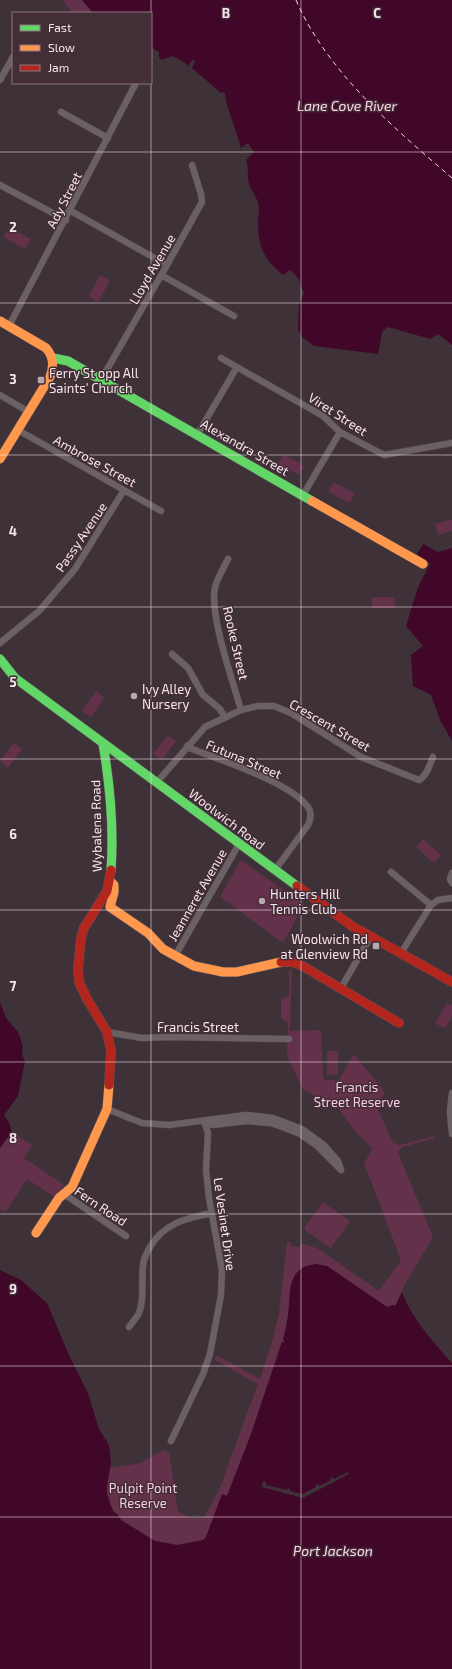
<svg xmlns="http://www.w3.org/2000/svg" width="452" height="1669" font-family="'Exo 2',sans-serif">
<rect width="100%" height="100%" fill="#3e3238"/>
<!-- green -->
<path fill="#64314b" d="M63 0H82L93 13H72Z
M9 227 31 239 25 249 4 237Z
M100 275 110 281 98 302 89 296Z
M283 454 304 466 299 475 278 464Z
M334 482 355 494 349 503 328 492Z
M452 520V531L438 535 435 524Z
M372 597H395V608H372Z
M96 691 104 698 91 717 82 711Z
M168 735 176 741 162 760 153 754Z
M14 743 22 749 8 768 0 761Z
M423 839 441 855 434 863 416 847Z
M241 860 304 905 283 943 220 897Z
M289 970H292L290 1031 321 1030 323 1080H339L354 1054 385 1092 377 1107 393 1143 400 1145 434 1136 435 1138 403 1147 399 1150 398 1153 433 1237 404 1286 395 1307 393 1305 387 1307 327 1266 297 1272 291 1283 288 1315 283 1339 285 1340V1342H282L251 1434 227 1496 222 1495 206 1537 203 1540 177 1545 155 1541 121 1520 118 1515 113 1511C106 1496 106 1484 110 1468L141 1463 163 1450 169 1453 178 1511 190 1518H204L219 1490 258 1384 215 1360 216 1355 260 1379 273 1339 279 1313 287 1242 291 1243V1246L300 1247 301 1243 317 1248 379 1291 401 1260 364 1163 373 1149 354 1130 338 1108 303 1089 287 1056 288 1022 281 1019V1000L289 995Z
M447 1003 452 1005V1016L445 1029 435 1023Z
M327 1051H338V1074L327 1075Z
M12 1132 32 1145 24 1158 64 1185 55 1197 27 1179 6 1212 0 1209V1148Z
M322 1203H324L350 1221 331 1248 305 1230V1227Z"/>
<!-- water -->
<path fill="#410729" d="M82 0H452V345L438 334 430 339 388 327 382 332 378 354 314 346 302 337 298 329 299 305 304 293C299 281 300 279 290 270L283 275C263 259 257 244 258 219 258 216 259 213 259 210 259 198 252 193 249 184 247 176 249 169 246 160L254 152 248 143 241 148 225 98 226 97 224 92 221 93 192 68 195 61 192 60 188 67 187 64 172 56 162 60 159 57V52L151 47V13H93Z
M423 544 438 552 452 548V741L440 720 431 695 413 686 411 655 423 646 406 626 418 587 430 564 417 554Z
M0 1002 6 1018 18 1032 23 1046 22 1055 25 1061 18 1096 4 1115 9 1122 12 1132 0 1148Z
M316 1264 327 1266 387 1307 393 1305 395 1306 402 1292C412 1319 433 1342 452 1363V1669H0V1270L21 1280 47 1303 69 1355 88 1393 99 1429 109 1445 111 1463 107 1486V1494L113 1511 118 1515 121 1520 155 1541 177 1545 203 1540 206 1537 222 1494 227 1496 251 1434 282 1342H285L283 1340C285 1332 287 1323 288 1315 291 1293 286 1267 316 1264Z"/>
<!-- pier -->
<path fill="#3e3238" d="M348 1472 349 1474 303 1498 262 1487 263 1481 266 1482V1485L287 1490 288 1488 290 1489V1491L302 1494 316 1487 315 1485 318 1484 319 1486 331 1480 330 1478 332 1477 334 1479Z"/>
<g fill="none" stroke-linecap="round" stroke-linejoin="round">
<!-- ferry -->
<path stroke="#fed4e6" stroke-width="1" stroke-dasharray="5 4" stroke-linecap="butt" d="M296 0C327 72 394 128 452 178"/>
<!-- street casing -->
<g stroke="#5b5055" stroke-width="7">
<path id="street" d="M0 80 13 57
M61 112 108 138
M0 185 66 220
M71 211 167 265
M161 275 234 316
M9 326 136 83
M221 358 323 416 340 432 384 455 452 443
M101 380 167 265 202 202 201 194 192 165
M0 395 29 412
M18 430 161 511
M197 435 237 367
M303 495 340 432
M228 559C224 567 218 577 215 587 209 615 233 681 241 710
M0 643 39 611 75 569 124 490
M172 654 188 668 203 695 220 709 225 718
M187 746 192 749C221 760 291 783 308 807 312 813 311 819 308 825L275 870
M157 782 205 727 241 710 258 706H274L291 713 361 757 419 780C427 776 430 764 433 757
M391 872 431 905
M452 873 450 879 452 883
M401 953 431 905 438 900 452 898
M175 956 239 844
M341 988 371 936
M107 1032 142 1038 169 1037 289 1039
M452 1093 450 1112 452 1134
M107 1109 142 1123 169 1125 246 1115 273 1118 302 1129 324 1145 338 1161 341 1170
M204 1121 213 1125 246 1121 271 1123 285 1128 300 1134 316 1145 341 1170
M64 1194 126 1236
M129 1327C132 1323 135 1319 138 1315 145 1301 141 1281 143 1266 143 1259 147 1253 150 1247 164 1223 187 1218 212 1213
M171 1441 203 1374 210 1354 221 1295 222 1270 209 1198 206 1170 208 1133 204 1121"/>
</g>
<!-- fast casing -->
<g stroke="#5b5055" stroke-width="10">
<path id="fast" d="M53 358 68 361 312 501
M0 659 15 678 297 886
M103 744C110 785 114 829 111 870"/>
</g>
<!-- slow casing -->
<g stroke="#5b5055" stroke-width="10">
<path id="slow" d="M0 321 46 348C54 357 54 366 50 377L0 459
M312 501 423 564
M110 881 114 885V892L110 907 148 933 163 949 194 966 223 972H237L281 962
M36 1233 59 1198 72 1187 107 1109 109 1085"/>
</g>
<!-- jam casing -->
<g stroke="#5b5055" stroke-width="10">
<path id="jam" d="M297 886 352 926 452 982
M281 962H292L301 965 399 1023
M109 1085 111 1051 107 1032 87 999 79 982 78 969 81 938 84 928 107 891 111 870"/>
</g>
<!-- street -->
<use href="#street" stroke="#6b6165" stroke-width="6"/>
<!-- fast -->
<use href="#fast" stroke="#63d668" stroke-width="9"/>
<!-- slow -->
<use href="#slow" stroke="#ff974d" stroke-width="9"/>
<!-- jam -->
<use href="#jam" stroke="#b3261e" stroke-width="9"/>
</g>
<!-- grid -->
<path fill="none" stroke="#f6e7ed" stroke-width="1" stroke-opacity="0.55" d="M151 0V13M301 0V1669M151 83V1669M0 152H452M0 303H452M0 455H452M0 607H452M0 759H452M0 910H452M0 1062H452M0 1214H452M0 1366H452M0 1517H452"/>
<!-- markers -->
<g fill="#b6a8ae" stroke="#432d37" stroke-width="1.5">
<rect x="37" y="376" width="8" height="8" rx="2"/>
<circle cx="134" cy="696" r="4"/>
<circle cx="262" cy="901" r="4"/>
<rect x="372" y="942" width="8" height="8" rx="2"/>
</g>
<g text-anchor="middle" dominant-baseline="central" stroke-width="3" stroke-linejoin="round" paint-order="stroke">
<!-- street labels -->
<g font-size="13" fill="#f6e7ed" stroke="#432d37">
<text transform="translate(64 200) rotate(-63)">Ady Street</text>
<text transform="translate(152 269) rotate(-60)">Lloyd Avenue</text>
<text transform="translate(338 414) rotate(33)">Viret Street</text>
<text transform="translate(245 447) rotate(30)">Alexandra Street</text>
<text transform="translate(95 461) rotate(29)">Ambrose Street</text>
<text transform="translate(81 537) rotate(-56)">Passy Avenue</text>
<text transform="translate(236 643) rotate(77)">Rooke Street</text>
<text transform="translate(330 725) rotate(30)">Crescent Street</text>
<text transform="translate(244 759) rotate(23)">Futuna Street</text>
<text transform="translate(227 819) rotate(37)">Woolwich Road</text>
<text transform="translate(96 826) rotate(-91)">Wybalena Road</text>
<text transform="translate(197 895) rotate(-60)">Jeanneret Avenue</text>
<text x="198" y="1027">Francis Street</text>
<text transform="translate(101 1206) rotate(34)">Fern Road</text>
<text transform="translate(225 1224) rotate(82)">Le Vesinet Drive</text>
</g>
<!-- poi labels -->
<g font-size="13" fill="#f6e7ed" stroke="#432d37" text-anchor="start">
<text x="49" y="373">Ferry St opp All<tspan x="49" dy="15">Saints' Church</tspan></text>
<text x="142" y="689">Ivy Alley<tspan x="142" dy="15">Nursery</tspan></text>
<text x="270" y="894">Hunters Hill<tspan x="270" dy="15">Tennis Club</tspan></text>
<text x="368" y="939" text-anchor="end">Woolwich Rd<tspan x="368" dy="15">at Glenview Rd</tspan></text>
</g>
<!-- park labels -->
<g font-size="13" fill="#f7cddf" stroke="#432d37">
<text x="357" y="1087">Francis<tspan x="357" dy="15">Street Reserve</tspan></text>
<text x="143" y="1488">Pulpit Point<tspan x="143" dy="15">Reserve</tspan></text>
</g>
<!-- water labels -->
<g font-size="14" font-style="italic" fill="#fed4e6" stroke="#432d37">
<text x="347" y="105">Lane Cove River</text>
<text x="333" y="1550">Port Jackson</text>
</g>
</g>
<g font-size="13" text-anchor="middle" font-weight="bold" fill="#f6e7ed" stroke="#432d37" stroke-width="3" stroke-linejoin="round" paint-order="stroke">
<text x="226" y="18">B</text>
<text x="377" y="18">C</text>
<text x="13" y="232">2</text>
<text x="13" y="384">3</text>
<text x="13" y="536">4</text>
<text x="13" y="687">5</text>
<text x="13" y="839">6</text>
<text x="13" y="991">7</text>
<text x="13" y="1143">8</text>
<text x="13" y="1294">9</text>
</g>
<!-- legend -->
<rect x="12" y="12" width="140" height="72" fill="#432d37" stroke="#8b7780"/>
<rect x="20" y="25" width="20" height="6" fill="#63d668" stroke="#8b7780"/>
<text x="48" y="32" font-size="12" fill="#f6e7ed">Fast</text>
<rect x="20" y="45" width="20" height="6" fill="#ff974d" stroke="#8b7780"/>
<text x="48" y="52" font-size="12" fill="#f6e7ed">Slow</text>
<rect x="20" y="65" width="20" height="6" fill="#b3261e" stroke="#8b7780"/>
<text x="48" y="72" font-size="12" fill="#f6e7ed">Jam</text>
</svg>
